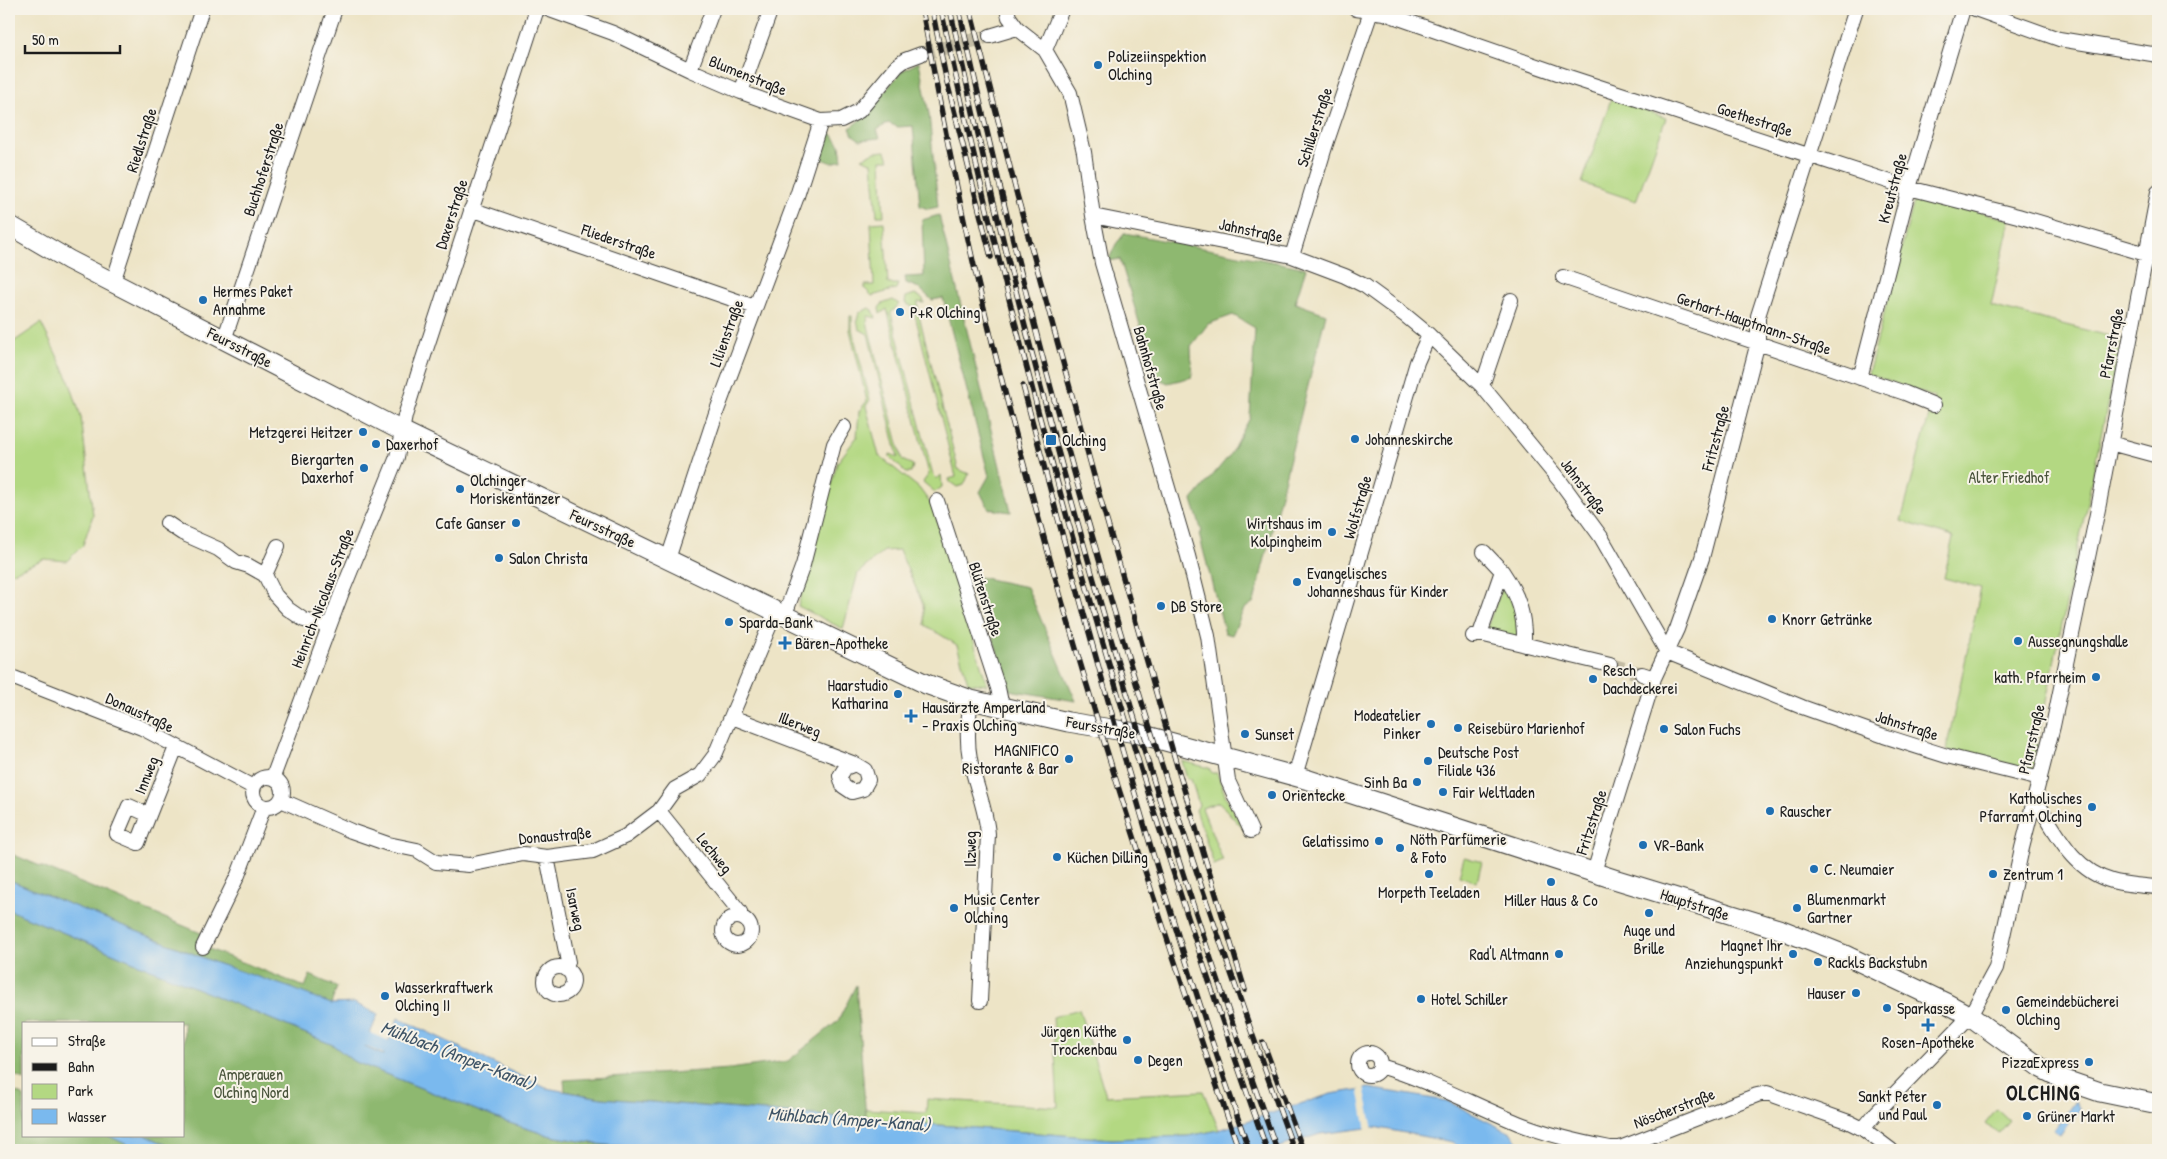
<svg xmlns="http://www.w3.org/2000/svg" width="2167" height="1159" font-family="'Patrick Hand',sans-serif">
<rect width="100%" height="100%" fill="#f7f3e8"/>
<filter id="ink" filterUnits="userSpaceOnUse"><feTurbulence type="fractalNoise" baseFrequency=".02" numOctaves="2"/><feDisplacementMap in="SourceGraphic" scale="10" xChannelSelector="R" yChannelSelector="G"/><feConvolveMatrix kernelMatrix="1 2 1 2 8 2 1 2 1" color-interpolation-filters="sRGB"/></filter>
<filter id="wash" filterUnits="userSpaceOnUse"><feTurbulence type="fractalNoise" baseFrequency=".0096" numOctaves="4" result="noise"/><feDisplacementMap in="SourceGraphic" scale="20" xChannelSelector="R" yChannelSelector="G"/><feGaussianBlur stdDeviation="1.12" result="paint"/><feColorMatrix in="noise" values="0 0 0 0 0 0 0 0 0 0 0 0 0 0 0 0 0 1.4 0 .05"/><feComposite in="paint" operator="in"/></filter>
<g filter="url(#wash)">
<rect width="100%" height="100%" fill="#ede4c6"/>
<!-- green -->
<path fill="#b3d882" stroke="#687a4f" d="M1611 99 1666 118 1636 201 1582 183Z
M886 151 889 160H881L884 216H877L872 163 862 158 875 152Z
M1916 194 2010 220 1991 306 2121 339 2032 769 1946 750 1981 588 1944 578 1953 537 1901 521 1934 397 1868 374Z
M884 222 888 284H898L896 289 872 296 865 289V285H874L871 223Z
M915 294 923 299 924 303 918 302V312L958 469 969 474 964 485 957 487 950 482 949 479 956 477 913 307 905 303 906 297Z
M893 300 899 304 891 313 933 475 937 479 941 475 942 487 935 492 923 482 929 474 887 309 880 314 879 308 882 304Z
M869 308 873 310 876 318 868 316 867 322 902 460 913 465 911 473H906L890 457V454L898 457 868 334 859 329 857 320 859 313Z
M850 316H852V329L870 400 866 406 879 456 919 488 933 507 987 685 968 683 957 645 925 625 923 604 899 550 884 551 858 573 843 629 798 606 837 463 857 437 859 411 867 401 850 330Z
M41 323 69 380 81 417 93 515 83 545 67 561 44 559 9 574V345Z
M1502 587 1506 588 1518 617 1520 639 1486 630Z
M1182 761 1209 768 1212 773H1217L1226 797 1245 831 1219 802 1202 808 1223 861 1214 865 1196 810 1199 805 1191 779H1187Z
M1464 857 1482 862 1477 882 1459 876Z
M1079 1009 1106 1096 1203 1091 1219 1130 1188 1136 1112 1139 866 1119V1109L926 1113 927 1099 1058 1107 1053 1017Z
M1997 1109 2009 1120 1998 1133 1986 1123Z"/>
<!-- forest -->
<path fill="#8eb870" stroke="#556a46" d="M919 62 929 114 938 207 928 209 920 206 913 126 898 127 888 123 877 130 880 138 860 140 853 135 850 128 863 117 902 71Z
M824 134H832L840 145 842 160 832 163 817 157 821 143 819 142Z
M939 215 1011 512 989 509 980 492 989 476 943 298 932 300 919 288 906 283 905 277 924 276 922 220Z
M1125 233 1306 268 1295 303 1326 314 1254 602 1244 609 1232 635 1225 633 1199 534 1202 532 1192 500 1229 456 1250 418 1255 328 1233 315 1208 324 1191 346 1192 377 1168 383 1156 378 1120 259 1108 261 1116 244Z
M974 576 1027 587 1076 701 1009 690Z
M9 853 208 936 204 947 305 987 310 975 337 987 331 1004 216 963 9 880Z
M9 910 333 1045 353 1061 506 1122 551 1136 604 1145 680 1150H178L145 1135H184V1023H24V1080L9 1073Z
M856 985 866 1119 601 1098 565 1091 564 1080 730 1069 788 1061 838 1021Z
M9 1089 24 1096V1135H107L138 1150H9Z"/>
<!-- water -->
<path fill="#7ab9ee" stroke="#4b6a85" d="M9 880 216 963 291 988 331 1004 354 1003 378 1014 365 1047 383 1055 398 1018 546 1088 601 1098 1112 1139 1188 1136 1219 1130 1331 1094 1369 1088 1447 1101 1511 1133 1524 1150H1463L1452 1142 1374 1127 1320 1134 1271 1150H680L604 1145 551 1136 506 1122 353 1061 333 1045 9 910Z
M2075 1101 2080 1109 2072 1120 2069 1118 2066 1121 2069 1124 2061 1135 2054 1130Z
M107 1135H145L178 1150H138Z"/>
<!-- pier -->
<path fill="#ede4c6" d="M1364 1086 1373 1130 1366 1131 1358 1087Z"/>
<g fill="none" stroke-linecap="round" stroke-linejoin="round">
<!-- canal -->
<path stroke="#7ab9ee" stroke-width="14" d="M351 1033 403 1054"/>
</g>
</g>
<g filter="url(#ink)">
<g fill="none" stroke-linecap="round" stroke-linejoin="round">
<!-- street-tunnel -->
<path stroke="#c3bca4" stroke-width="14" stroke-dasharray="14 7" stroke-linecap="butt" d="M921 54 990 36
M1610 665 1642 674"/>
<!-- street casing -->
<g stroke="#3b3a36" stroke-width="16">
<path id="street" d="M547 9 613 33 690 70 741 92 821 121 841 120 859 111 897 66 905 60 921 54
M1007 9 1009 17 1017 28 1045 50 1070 93 1084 152 1093 216 1102 263 1188 556 1208 636 1228 781 1251 831
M1356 9 1384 13 1563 75 1909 188 2018 216 2146 254
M1975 9 2059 39 2158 55
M990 36 1017 28
M1045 50 1062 9
M690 70 713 9
M741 92 771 9
M471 209 755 307
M1093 216 1292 256 1345 276 1365 286 1406 316 1429 335 1482 386 1560 481 1601 537 1667 652 1802 707 1884 736 1947 756 2040 779
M1292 256 1325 147 1372 9
M1563 277 1905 393 1934 405
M113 282 202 9
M224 340 335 9
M1860 378 1909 188 1963 9
M1482 386 1511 300
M2110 443 2158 456
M937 501 998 688 1002 707
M167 523 182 533 218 549 236 562 249 566 265 575 275 595 288 609 304 620 329 626
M1484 552 1502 571
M668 559 716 413 796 199 821 121
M265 575 278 546
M788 606 803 565 834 444 844 427
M1480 634 1502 571C1519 596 1525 615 1524 645
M1473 636 1480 634 1610 665
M1642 674 1654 678
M9 676 142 728 253 787
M971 700C968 720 966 739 970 759 975 785 986 808 988 834L980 1001
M732 717 855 764 865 770 868 780 863 789 852 792 843 786 840 776 845 768 855 764
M1295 776 1417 362 1429 335
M253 792a15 15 0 1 1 30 0a15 15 0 1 1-30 0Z
M273 777 342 592 397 457 405 416 418 374 537 9
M2035 799C2056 831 2072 870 2112 881 2127 885 2143 886 2158 887
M281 800 351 831 388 844 417 850 436 862 469 865 523 854 547 857 593 851 626 836 659 811 675 789 700 775 715 755 775 613
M659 811 740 912V917
M149 815 138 843 117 834 129 806 149 815 176 747
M547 857 568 962 565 969
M1594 872 1654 678 1677 629 1702 558 1758 342V316L1856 9
M723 931a14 14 0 1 1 28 0a14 14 0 1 1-28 0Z
M203 947 238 875 264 807
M545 981a14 14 0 1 1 28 0a14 14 0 1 1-28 0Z
M1358 1064a11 11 0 1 1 22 0a11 11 0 1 1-22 0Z
M1380 1066C1428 1080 1472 1104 1518 1123 1548 1135 1578 1142 1610 1148H1620L1757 1095 1767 1093 1849 1122 1863 1129 1891 1150
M1863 1129 1877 1112 1970 1016 1996 968 2022 848 2053 726 2098 509 2158 192"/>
</g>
<!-- secondary casing -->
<g stroke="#3b3a36" stroke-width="21">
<path id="secondary" d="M9 225 69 260 402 431 926 684 971 700 1068 722 1136 733 1309 780 1614 879 1782 930 1845 955 1946 1003 1970 1016 2041 1068 2065 1080 2100 1092 2158 1104"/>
</g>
<!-- street -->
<use href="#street" stroke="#fff" stroke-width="14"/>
<!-- secondary -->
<use href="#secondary" stroke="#fff" stroke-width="19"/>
<!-- rail casing -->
<g stroke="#1c1c1c" stroke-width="5.5">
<path id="rail" d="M922 9C940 106 959 204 982 300 1051 588 1142 871 1239 1150
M932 9 946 78 991 257
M941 9C1025 396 1135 777 1267 1150
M950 9C965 75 979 141 995 207 1073 525 1166 841 1277 1150
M959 9C990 147 1022 285 1060 421 1127 668 1206 910 1294 1150
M970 9 1017 195 1096 483 1177 766 1245 990
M1023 386C1090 643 1161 899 1249 1150
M1263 1042 1303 1150"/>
</g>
<!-- rail -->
<use href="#rail" stroke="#f7f3e8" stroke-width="4" stroke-dasharray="11" stroke-linecap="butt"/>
</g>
</g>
<!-- markers -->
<g fill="#1f6fb2" stroke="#f7f3e8" stroke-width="2">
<circle cx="1098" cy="65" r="5"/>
<circle cx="203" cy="300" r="5"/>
<circle cx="900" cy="312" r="5"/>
<circle cx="363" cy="432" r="5"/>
<circle cx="1355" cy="439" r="5"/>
<rect x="1045" y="434" width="12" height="12" rx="2.5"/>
<circle cx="376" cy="444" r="5"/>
<circle cx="364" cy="468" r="5"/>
<circle cx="460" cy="489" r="5"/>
<circle cx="516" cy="523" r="5"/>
<circle cx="1332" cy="532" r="5"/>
<circle cx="499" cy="558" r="5"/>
<circle cx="1297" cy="582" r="5"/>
<circle cx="1161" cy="606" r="5"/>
<circle cx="1772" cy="619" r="5"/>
<circle cx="729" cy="622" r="5"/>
<circle cx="2018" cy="641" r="5"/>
<path d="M782.5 635.5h5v5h5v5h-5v5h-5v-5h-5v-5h5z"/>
<circle cx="2096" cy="677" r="5"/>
<circle cx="1593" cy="679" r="5"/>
<circle cx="898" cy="694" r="5"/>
<path d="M908.5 708.5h5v5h5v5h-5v5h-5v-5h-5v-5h5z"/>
<circle cx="1431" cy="724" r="5"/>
<circle cx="1458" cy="728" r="5"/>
<circle cx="1664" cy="729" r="5"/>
<circle cx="1245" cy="734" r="5"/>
<circle cx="1069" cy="759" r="5"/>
<circle cx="1428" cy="761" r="5"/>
<circle cx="1417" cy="782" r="5"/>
<circle cx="1443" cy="792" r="5"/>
<circle cx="1272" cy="795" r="5"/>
<circle cx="2092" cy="807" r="5"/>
<circle cx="1770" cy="811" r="5"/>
<circle cx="1379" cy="841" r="5"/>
<circle cx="1643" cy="845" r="5"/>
<circle cx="1400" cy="848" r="5"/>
<circle cx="1057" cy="857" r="5"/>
<circle cx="1814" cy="869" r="5"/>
<circle cx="1429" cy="874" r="5"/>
<circle cx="1993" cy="874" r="5"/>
<circle cx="1551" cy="882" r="5"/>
<circle cx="954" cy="908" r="5"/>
<circle cx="1797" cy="908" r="5"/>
<circle cx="1649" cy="913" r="5"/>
<circle cx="1559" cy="954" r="5"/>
<circle cx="1793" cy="954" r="5"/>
<circle cx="1818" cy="962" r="5"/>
<circle cx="1856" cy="993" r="5"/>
<circle cx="385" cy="996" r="5"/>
<circle cx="1421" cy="999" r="5"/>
<circle cx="1887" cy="1008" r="5"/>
<circle cx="2006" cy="1010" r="5"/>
<path d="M1925.5 1017.5h5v5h5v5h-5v5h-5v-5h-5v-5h5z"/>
<circle cx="1127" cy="1040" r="5"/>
<circle cx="1138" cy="1060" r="5"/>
<circle cx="2089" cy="1062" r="5"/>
<circle cx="1937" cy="1105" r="5"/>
<circle cx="2027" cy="1116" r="5"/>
</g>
<g text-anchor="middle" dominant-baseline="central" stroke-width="4" stroke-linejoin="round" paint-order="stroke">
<!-- poi labels -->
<g font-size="16" fill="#1c1c1c" stroke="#f7f3e8" text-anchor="start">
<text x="1108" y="56">Polizeiinspektion<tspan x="1108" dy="18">Olching</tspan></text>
<text x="213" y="291">Hermes Paket<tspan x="213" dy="18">Annahme</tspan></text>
<text x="910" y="312">P+R Olching</text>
<text x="353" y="432" text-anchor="end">Metzgerei Heitzer</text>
<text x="1365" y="439">Johanneskirche</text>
<text x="1062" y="440">Olching</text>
<text x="386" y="444">Daxerhof</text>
<text x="354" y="459" text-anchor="end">Biergarten<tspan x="354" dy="18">Daxerhof</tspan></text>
<text x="470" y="480">Olchinger<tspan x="470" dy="18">Moriskentänzer</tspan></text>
<text x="506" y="523" text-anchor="end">Cafe Ganser</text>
<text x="1322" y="523" text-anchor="end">Wirtshaus im<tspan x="1322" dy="18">Kolpingheim</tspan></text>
<text x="509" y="558">Salon Christa</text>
<text x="1307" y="573">Evangelisches<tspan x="1307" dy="18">Johanneshaus für Kinder</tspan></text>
<text x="1171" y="606">DB Store</text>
<text x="1782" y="619">Knorr Getränke</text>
<text x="739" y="622">Sparda-Bank</text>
<text x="2028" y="641">Aussegnungshalle</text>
<text x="795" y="643">Bären-Apotheke</text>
<text x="1603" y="670">Resch<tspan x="1603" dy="18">Dachdeckerei</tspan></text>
<text x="2086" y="677" text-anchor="end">kath. Pfarrheim</text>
<text x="888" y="685" text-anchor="end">Haarstudio<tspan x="888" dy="18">Katharina</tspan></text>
<text x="922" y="707">Hausärzte Amperland<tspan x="922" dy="18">- Praxis Olching</tspan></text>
<text x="1421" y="715" text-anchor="end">Modeatelier<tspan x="1421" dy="18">Pinker</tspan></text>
<text x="1468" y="728">Reisebüro Marienhof</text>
<text x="1674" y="729">Salon Fuchs</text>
<text x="1255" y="734">Sunset</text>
<text x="1059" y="750" text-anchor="end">MAGNIFICO<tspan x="1059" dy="18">Ristorante &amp; Bar</tspan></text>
<text x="1438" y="752">Deutsche Post<tspan x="1438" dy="18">Filiale 436</tspan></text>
<text x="1407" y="782" text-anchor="end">Sinh Ba</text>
<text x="1453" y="792">Fair Weltladen</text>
<text x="1282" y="795">Orientecke</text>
<text x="2082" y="798" text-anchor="end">Katholisches<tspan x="2082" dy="18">Pfarramt Olching</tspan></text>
<text x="1780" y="811">Rauscher</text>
<text x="1410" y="839">Nöth Parfümerie<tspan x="1410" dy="18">&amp; Foto</tspan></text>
<text x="1369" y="841" text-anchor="end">Gelatissimo</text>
<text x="1653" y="845">VR-Bank</text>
<text x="1067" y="857">Küchen Dilling</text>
<text x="1824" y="869">C. Neumaier</text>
<text x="2003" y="874">Zentrum 1</text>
<text x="1429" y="892" text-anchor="middle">Morpeth Teeladen</text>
<text x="964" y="899">Music Center<tspan x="964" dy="18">Olching</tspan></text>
<text x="1807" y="899">Blumenmarkt<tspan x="1807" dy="18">Gartner</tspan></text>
<text x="1551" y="900" text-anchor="middle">Miller Haus &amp; Co</text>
<text x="1649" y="930" text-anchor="middle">Auge und<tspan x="1649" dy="18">Brille</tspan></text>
<text x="1783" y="945" text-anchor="end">Magnet Ihr<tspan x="1783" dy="18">Anziehungspunkt</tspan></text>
<text x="1549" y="954" text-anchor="end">Rad'l Altmann</text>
<text x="1828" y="962">Rackls Backstubn</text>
<text x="395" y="987">Wasserkraftwerk<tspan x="395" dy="18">Olching II</tspan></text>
<text x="1846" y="993" text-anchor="end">Hauser</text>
<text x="1431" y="999">Hotel Schiller</text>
<text x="2016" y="1001">Gemeindebücherei<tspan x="2016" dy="18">Olching</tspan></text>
<text x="1897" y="1008">Sparkasse</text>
<text x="1117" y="1031" text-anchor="end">Jürgen Küthe<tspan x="1117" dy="18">Trockenbau</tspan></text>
<text x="1928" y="1042" text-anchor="middle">Rosen-Apotheke</text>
<text x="1148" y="1060">Degen</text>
<text x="2079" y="1062" text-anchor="end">PizzaExpress</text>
<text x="1927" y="1096" text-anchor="end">Sankt Peter<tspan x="1927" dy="18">und Paul</tspan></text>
<text x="2037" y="1116">Grüner Markt</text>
</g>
<!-- street labels -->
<g font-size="16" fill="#1c1c1c" stroke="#f7f3e8">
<text transform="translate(748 75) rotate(22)">Blumenstraße</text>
<text transform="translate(1755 119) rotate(18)">Goethestraße</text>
<text transform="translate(1314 127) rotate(-72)">Schillerstraße</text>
<text transform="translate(141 140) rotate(-72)">Riedlstraße</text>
<text transform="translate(263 169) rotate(-72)">Buchhoferstraße</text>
<text transform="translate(1892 188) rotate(-75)">Kreutstraße</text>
<text transform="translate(451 214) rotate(-72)">Daxerstraße</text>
<text transform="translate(1251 230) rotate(12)">Jahnstraße</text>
<text transform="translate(619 241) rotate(19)">Fliederstraße</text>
<text transform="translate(1754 323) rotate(19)">Gerhart-Hauptmann-Straße</text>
<text transform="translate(726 333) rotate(-70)">Lilienstraße</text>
<text transform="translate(2111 343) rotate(-79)">Pfarrstraße</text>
<text transform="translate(240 347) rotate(27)">Feursstraße</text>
<text transform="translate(1151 368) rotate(74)">Bahnhofstraße</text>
<text transform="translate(1715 438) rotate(-75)">Fritzstraße</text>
<text transform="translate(1584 486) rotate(53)">Jahnstraße</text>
<text transform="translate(1357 507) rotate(-74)">Wolfstraße</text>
<text transform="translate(603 528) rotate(25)">Feursstraße</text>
<text transform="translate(322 598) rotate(-69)">Heinrich-Nicolaus-Straße</text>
<text transform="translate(986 599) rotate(72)">Blütenstraße</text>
<text transform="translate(140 712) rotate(25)">Donaustraße</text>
<text transform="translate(800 724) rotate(21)">Illerweg</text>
<text transform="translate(1907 725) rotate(18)">Jahnstraße</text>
<text transform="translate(1101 727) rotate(10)">Feursstraße</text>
<text transform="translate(2031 739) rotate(-77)">Pfarrstraße</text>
<text transform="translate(146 775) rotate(-68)">Innweg</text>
<text transform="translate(1591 822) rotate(-72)">Fritzstraße</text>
<text transform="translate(555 835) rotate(-5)">Donaustraße</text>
<text transform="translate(970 849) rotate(-90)">Ilzweg</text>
<text transform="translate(715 853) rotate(51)">Lechweg</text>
<text transform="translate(1695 904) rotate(18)">Hauptstraße</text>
<text transform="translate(576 909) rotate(78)">Isarweg</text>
<text transform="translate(1674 1108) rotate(-21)">Nöscherstraße</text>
</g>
<!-- park labels -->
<g font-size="16" fill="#49543b" stroke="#f7f3e8">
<text x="2009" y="477">Alter Friedhof</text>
<text x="251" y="1074">Amperauen<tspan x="251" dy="18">Olching Nord</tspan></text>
</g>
<!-- water labels -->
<g font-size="18" font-style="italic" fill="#3d5366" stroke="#f7f3e8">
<text transform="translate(458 1055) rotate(21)">Mühlbach (Amper-Kanal)</text>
<text transform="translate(849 1119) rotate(4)">Mühlbach (Amper-Kanal)</text>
</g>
<!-- district labels -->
<g font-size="21" font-weight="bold" letter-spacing="1" fill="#1c1c1c" stroke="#f7f3e8">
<text x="2043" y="1092">OLCHING</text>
</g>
</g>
<!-- margin -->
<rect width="2167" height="1159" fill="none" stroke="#f7f3e8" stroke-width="30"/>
<!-- legend -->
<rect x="22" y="1022" width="162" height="115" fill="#f7f3e8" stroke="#9f9d96"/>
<rect x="32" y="1038" width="25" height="8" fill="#ffffff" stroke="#9f9d96"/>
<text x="68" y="1046" font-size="15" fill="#1c1c1c">Straße</text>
<rect x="32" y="1063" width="25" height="8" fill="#1c1c1c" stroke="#9f9d96"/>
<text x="68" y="1072" font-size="15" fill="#1c1c1c">Bahn</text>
<rect x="32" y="1084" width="25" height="15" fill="#b3d882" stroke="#9f9d96"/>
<text x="68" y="1096" font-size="15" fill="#1c1c1c">Park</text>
<rect x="32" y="1109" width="25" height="15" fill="#7ab9ee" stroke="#9f9d96"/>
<text x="68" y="1122" font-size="15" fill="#1c1c1c">Wasser</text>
<!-- scale -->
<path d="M25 45v8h95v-8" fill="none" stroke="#1c1c1c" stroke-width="2.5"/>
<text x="32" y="45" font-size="15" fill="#1c1c1c" stroke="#f7f3e8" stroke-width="4" paint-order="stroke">50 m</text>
</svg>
